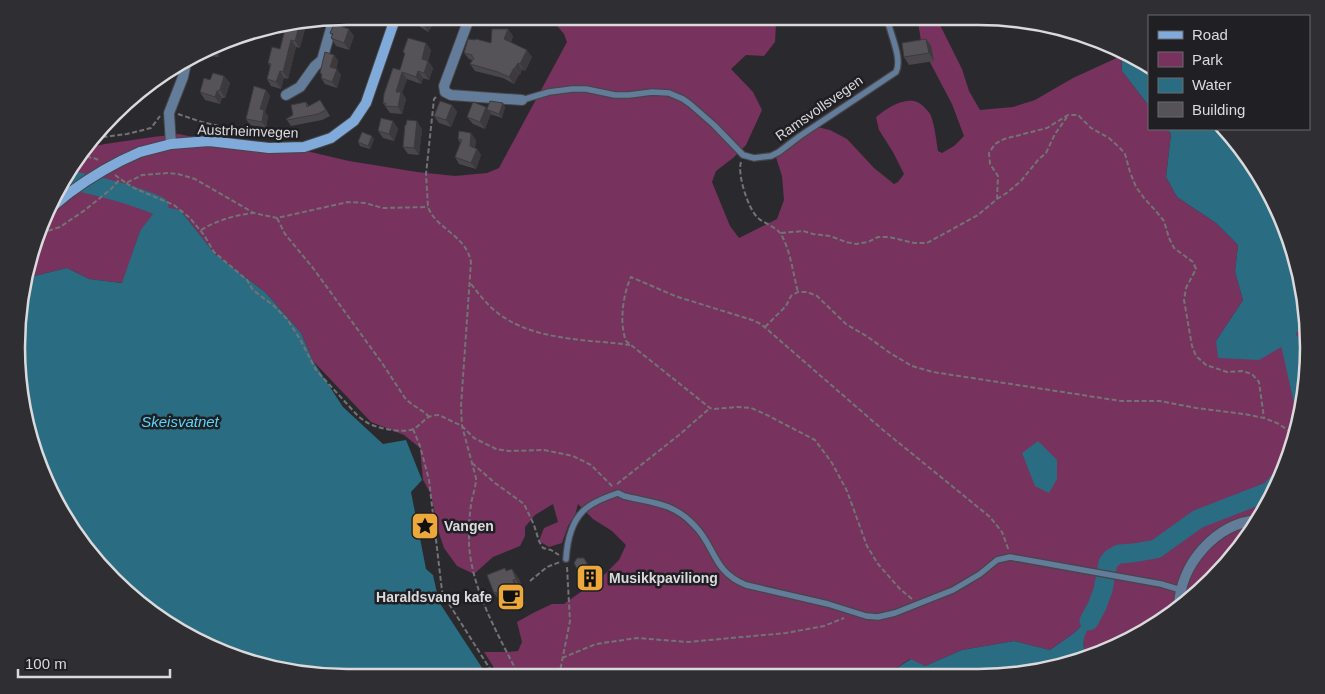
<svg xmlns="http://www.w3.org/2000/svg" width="1325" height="694" font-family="Arial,sans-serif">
<rect width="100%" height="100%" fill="#2a2a2e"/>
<!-- green -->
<path fill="#77325e" d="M549 16 768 17 776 23 775 42 764 56 746 55 731 69 753 92 762 110 746 145 733 158 716 171 712 182 730 226 739 238 777 219 784 200 782 176 774 151 792 137 813 126 830 130 847 139 874 168 894 184 898 182 904 174 893 152 879 130 876 117C888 107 911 92 924 107 927 110 930 113 931 116 935 127 936 139 938 151L942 153 954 146 964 136 952 104 922 47 918 22 924 17H936L962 69 969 91 980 110 1013 107 1035 100 1073 78 1121 56 1122 71 1149 106V129H1167L1171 134 1166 177 1177 197 1216 223 1238 245 1235 272 1243 300 1216 341 1290 342 1299 329 1307 332 1308 369 1297 433 1275 494 1227 565 1162 622 1104 653 1088 657C1080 643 1084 635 1087 620L1074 633 1050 650 1014 641 962 650 925 666 910 659 886 675 495 677 493 666 484 652H507L518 651 522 642 517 622 533 613 552 604H564L603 576 619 560 626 545 612 531 593 519 578 504 575 515 568 526 562 543 549 547 539 541 544 528 558 522 553 504 535 515 525 527V536L520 546 493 557 474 574 457 566 444 548 438 530 431 494 423 480 420 448 404 435 371 422 313 361 301 333 266 293 215 254 180 210 140 231 123 283 89 279 67 268 26 278 27 262 72 163 86 148 105 144 153 137 179 134 242 148 273 153 298 152 302 150 349 161 417 172 455 176 487 173 499 168 567 42 564 34Z"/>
<!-- water -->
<path fill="#2a6c81" d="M1121 49 1149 66V106L1122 71Z
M1167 129H1226L1265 182 1291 241 1306 304 1307 332 1299 330 1290 342 1259 360 1218 358 1216 341 1243 300 1235 272 1238 245 1216 223 1177 197 1166 177 1171 134Z
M159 206 180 210 215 254 266 293 301 333 313 361 343 407 383 444 406 440 422 480 411 492 426 569 433 575 439 602 488 677H326L261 666 200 644 146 610 99 565 42 474 17 369 26 278 67 268 89 279 122 283 140 231Z
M1038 441 1057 460V479L1049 493 1035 486 1022 453Z
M1087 620 1091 622C1085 636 1079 642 1088 657L1021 675H886L911 659 925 666 962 650 1014 641 1050 650 1074 633Z"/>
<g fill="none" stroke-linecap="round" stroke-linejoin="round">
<!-- river -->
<path stroke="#2a6c81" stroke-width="19" d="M65 179C98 186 128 193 159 206
M1290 342 1303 400
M1089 621 1097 606 1103 590 1108 563 1112 558 1119 554 1133 553 1156 549 1198 519 1270 491 1279 481"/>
<!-- service casing -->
<g stroke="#46464a" stroke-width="8">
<path id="service" d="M522 100 549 92 572 89H586L615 95H629L652 92 669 93 683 99 690 104 714 125 743 155 754 158 771 156 779 152 800 136 896 72C903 58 889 32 887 17
M566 559C567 543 571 523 583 511 592 502 606 497 618 493L624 496C652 503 672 502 694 525 716 547 712 571 746 585L828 604 866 616 878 617 895 613 953 590 980 574 997 560 1010 557 1161 584 1181 590"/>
</g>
<!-- minor casing -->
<g stroke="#46464a" stroke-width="12">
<path id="minor" d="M470 16 444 86 445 92 451 95 522 100
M286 95 300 87 315 66 322 60 334 18
M171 144 169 113 183 77 186 63"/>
</g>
<!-- tertiary casing -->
<g stroke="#46464a" stroke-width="12">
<path id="tertiary" d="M1179 606C1180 565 1215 524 1257 520"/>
</g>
<!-- secondary casing -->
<g stroke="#46464a" stroke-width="12">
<path id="secondary" d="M140 152 171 144 209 141 269 148 304 147 331 138 354 121 366 103 396 16
M52 207 69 193"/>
</g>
<!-- path -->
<path stroke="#737376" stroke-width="2" stroke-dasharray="5 2.5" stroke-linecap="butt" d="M436 97 434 99 426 174 428 207C436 229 466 235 471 262L461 406 462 426 476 478C476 488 472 496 471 505 469 517 469 531 469 543 471 589 499 636 519 676
M178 114 202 122 265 137
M95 138 127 134 151 128 160 116
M79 155 97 159 98 161
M741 162C737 174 748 208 757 217 764 224 778 227 782 236 791 253 793 274 798 292
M115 175 126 183 142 175 168 173 178 174 195 179 254 213 277 218 348 202 365 203 383 208 428 207
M66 176 80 172
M126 183 136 189 174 205 190 218 204 235 214 252 247 280 253 290 274 306 287 319 300 339 316 370 358 416C363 420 367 423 372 425 381 429 407 434 415 428 425 422 425 415 439 415L462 426 474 438 496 449 509 451 544 450 573 456 591 465 613 487
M997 199 1008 192 1021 181 1038 160 1046 153 1055 134 1067 117
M277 218 285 234 313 268 382 363 405 398C412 406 422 409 429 417
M201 230C216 221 234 215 253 213
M41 233 60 227 85 210 111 189 120 179
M781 233 803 231 813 234 830 236 846 242 856 244 868 242 878 237H889L914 243H927L978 215 997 199 998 176 990 164 989 153 995 144 1004 139 1047 128 1068 115H1078L1091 128 1109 138 1119 147 1125 154 1130 172 1136 187 1144 198 1155 210 1164 221 1169 238 1174 248 1193 262 1196 269 1186 288 1184 300 1192 346 1196 356 1206 365 1227 372 1242 371 1252 374 1259 382 1264 418
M471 284C478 293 485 302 494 310 530 341 585 339 630 345
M765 327 786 306 791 296 798 292H807L817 296 846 324 868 337 890 353 912 366 933 372 1121 401H1160L1196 408 1244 414 1264 418 1277 423 1288 430 1296 437
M413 429 420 446 429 480 442 591 446 599 495 677
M472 463 495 483 524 504 534 525 539 541 543 548 551 550 559 555
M617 484 679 435 710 408
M530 581 547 567 560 562
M912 599 900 589 878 564 867 546 847 491 832 463 815 440 765 414 751 408 737 407 714 409 710 408 626 341C619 323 623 294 631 277L675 296 752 320 761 324 883 430 990 517 1002 532 1009 551
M562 658 596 644 637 638 688 642 786 633 824 626 844 618
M559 676 570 621 567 567"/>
<!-- service -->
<use href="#service" stroke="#627c99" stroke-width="5.5"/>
<!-- minor -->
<use href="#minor" stroke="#627c99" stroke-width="10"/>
<!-- tertiary -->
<use href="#tertiary" stroke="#627c99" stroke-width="10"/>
<!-- secondary -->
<use href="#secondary" stroke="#80aad9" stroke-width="10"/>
<!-- secondary-bridge casing -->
<g stroke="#46464a" stroke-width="12" stroke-linecap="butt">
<path id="secondary-bridge" d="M69 193C92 176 114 163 140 152"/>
</g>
<!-- secondary-bridge -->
<use href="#secondary-bridge" stroke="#80aad9" stroke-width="10"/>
</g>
<!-- wall -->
<path fill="#49474b" d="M411 16H445L440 23 436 20 428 32 416 24Z
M489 16H515L509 21 506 17 496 25Z
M286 26 300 48 296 47 288 79 284 78 281 89 271 86 267 79 270 66 268 63 280 49Z
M508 29 513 36 511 42 532 57 525 71 522 69 520 75 519 74 514 84 503 78 475 71 470 64 472 60 469 59 464 53 475 40 491 43Z
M330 33 354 36 349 50 336 46 331 38 332 36Z
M926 39 931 46 934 61 909 65 904 57Z
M426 43 431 50 428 61 433 68 429 80 423 78 421 84 407 79 402 93 406 99 402 114 390 113 383 103 400 70 405 54 403 52Z
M219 45V57L206 56 204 53Z
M334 55 338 61 336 69 341 75 337 88 325 84 321 78 322 76 320 73Z
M224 76 230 83 225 98H222L220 104 205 100 200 92 210 80Z
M266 90 270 96 265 112 268 116 266 128 250 125 246 119Z
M306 102 309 106H324L330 116 322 120 291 126 287 120Z
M452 105 457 112 451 127 439 123 434 116Z
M486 107 487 109 505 107 502 118 490 114 485 129 473 124 467 117Z
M393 121 398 129 394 141 383 138 378 131Z
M422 129 419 155 408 154 403 147Z
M374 139 370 149 360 146 358 142Z
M458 139 476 140 475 148 477 149 481 155 476 169 459 164 455 157 460 143Z
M584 558 597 578 593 583H587L577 569Z
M505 568 506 571 512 569 519 579 523 590 521 591 525 604 510 611V610L507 611 494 593Z"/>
<!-- shaded-wall -->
<path fill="#3c3a3d" d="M428 16H434L436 20 428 32 423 24Z
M436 16H445L440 23Z
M307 23 300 48 295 41 300 24Z
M349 29 354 36 349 50 344 43Z
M508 29 513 36 509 45 504 39Z
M266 30 262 34 260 31Z
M926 39 931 46 934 61 929 53Z
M291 40 296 47 288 79 283 72Z
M426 43 431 50 427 66 422 59Z
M219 45 220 46 219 57 213 50 214 48Z
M527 50 532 57 525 71 520 64Z
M334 55 338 61 335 73 330 67Z
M428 61 433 68 429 80 424 73Z
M518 63 522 69 520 75 515 68Z
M514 68 519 74 514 84 509 77Z
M337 69 341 75 337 88 332 82Z
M280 71 284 78 281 89 276 82Z
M418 71 423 78 421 84 416 77Z
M402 72 407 79 402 93 406 99 402 114 398 107 396 92Z
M224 76 230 83 225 98 220 90Z
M266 90 270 96 265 112 268 116 266 128 262 122 260 109Z
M217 91 222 98 220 104 215 97Z
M503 103 505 107 502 118 499 114Z
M452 105 457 112 451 127 446 120Z
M486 107 491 114 485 129 480 122Z
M393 121 398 129 394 141 389 134Z
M417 121 422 129 419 155 414 148Z
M471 133 476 140 474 153 470 146Z
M372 136 374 139 370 149 368 146Z
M477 149 481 155 476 169 471 163Z
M584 558 597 578 593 583 583 569Z
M512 569 519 579 523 590 516 579Z
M513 580 521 591 525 604 518 593Z"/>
<!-- building -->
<path fill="#555357" stroke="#3c3a3d" d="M411 16H428L423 24Z
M300 24 295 41 291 40 283 72 280 71 276 82 267 79 271 64 268 63 272 47 280 49 286 26Z
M334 24 349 29 344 43 331 38 333 34 330 33Z
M492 29H508L504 39 527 50 520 64 518 63 515 68H514L509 77 498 72 470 64 474 58 472 56V55L464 53 468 39 475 40 476 39 491 43Z
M408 38 426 43 422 59 428 61 424 73 418 71 416 77 402 72 396 92H401L398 107 385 106 386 103H383L384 94 393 68 400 70 405 53 403 52Z
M926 39 929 53 904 57 902 43Z
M325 52 334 55 330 67 337 69 332 82 321 78 322 74 320 73Z
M213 73 224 76 220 90 217 91 215 97 200 92 204 78 210 80Z
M254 86 266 90 260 109 264 110 262 122 246 119Z
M320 100 326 110 318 114 287 120 286 119 293 115 291 105 306 102 307 107Z
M440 101 452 105 446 120 434 116Z
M490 101 503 103 499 114 488 110 487 109Z
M473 102 486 107 480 122 467 117Z
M381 118 393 121 389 134 378 131Z
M407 120 417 121 414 148 403 147 405 125H406Z
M459 131 471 133 470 146 477 149 471 163 455 157 462 140 458 139Z
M362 132 372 136 368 146 358 142Z
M577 558H584L587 564 583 569H577L574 563Z
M505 568 506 571 512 569 516 579 513 580 518 593 503 600 502 599 499 600 496 592 494 593 487 575Z"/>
<!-- icons -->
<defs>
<g id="sight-square" transform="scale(1.4375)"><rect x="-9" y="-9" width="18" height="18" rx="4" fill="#eda83c" stroke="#202024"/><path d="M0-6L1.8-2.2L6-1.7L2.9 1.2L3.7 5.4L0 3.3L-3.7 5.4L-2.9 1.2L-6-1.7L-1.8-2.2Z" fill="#111"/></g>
<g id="building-square" transform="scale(1.4375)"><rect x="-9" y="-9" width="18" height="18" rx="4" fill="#eda83c" stroke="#202024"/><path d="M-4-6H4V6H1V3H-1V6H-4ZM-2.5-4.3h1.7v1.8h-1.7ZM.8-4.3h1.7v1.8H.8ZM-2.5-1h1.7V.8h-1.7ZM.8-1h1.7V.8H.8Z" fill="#111"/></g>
<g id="cafe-square" transform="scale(1.4375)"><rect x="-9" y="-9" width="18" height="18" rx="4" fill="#eda83c" stroke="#202024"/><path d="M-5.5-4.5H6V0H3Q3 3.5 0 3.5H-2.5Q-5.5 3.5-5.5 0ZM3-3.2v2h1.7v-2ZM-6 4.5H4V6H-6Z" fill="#111"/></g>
</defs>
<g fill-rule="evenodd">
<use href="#sight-square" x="425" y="526"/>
<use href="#building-square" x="590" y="578"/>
<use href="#cafe-square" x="511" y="597"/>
</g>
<g text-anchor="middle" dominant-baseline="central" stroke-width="5" stroke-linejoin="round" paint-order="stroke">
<!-- street labels -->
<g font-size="14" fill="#dadadc" stroke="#202024">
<text transform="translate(819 108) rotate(-35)">Ramsvollsvegen</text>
<text transform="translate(248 131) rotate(2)">Austrheimvegen</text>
</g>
<!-- poi labels -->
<g font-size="14" font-weight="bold" fill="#dadadc" stroke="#202024" text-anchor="start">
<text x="444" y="526">Vangen</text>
<text x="609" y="578">Musikkpaviliong</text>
<text x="492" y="597" text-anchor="end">Haraldsvang kafe</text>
</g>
<!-- water labels -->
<g font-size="15" font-style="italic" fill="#58d4fb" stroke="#202024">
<text x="180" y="421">Skeisvatnet</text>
</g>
</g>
<!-- crop -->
<path d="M0 0H1325V694H0ZM347 25H978A322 322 0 0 1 1300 347V347A322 322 0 0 1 978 669H347A322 322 0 0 1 25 347V347A322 322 0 0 1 347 25Z" fill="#2f2f33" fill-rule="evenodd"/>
<path fill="none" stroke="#dadadc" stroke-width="2.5" d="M347 25H978A322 322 0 0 1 1300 347V347A322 322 0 0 1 978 669H347A322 322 0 0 1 25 347V347A322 322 0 0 1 347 25Z"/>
<!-- legend -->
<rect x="1148" y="15" width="162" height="115" fill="#202024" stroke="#6a6a6e"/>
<rect x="1158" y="31" width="25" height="8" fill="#80aad9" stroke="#6a6a6e"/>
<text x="1192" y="40" font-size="15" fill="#dadadc">Road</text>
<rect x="1158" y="52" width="25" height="15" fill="#77325e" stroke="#6a6a6e"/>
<text x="1192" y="65" font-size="15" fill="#dadadc">Park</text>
<rect x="1158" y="78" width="25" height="15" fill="#2a6c81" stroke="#6a6a6e"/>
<text x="1192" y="90" font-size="15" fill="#dadadc">Water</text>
<rect x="1158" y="102" width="25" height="15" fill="#555357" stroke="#6a6a6e"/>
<text x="1192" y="115" font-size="15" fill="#dadadc">Building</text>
<!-- scale -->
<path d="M18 669v8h152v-8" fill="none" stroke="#dadadc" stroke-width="2.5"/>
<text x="25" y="669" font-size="15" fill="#dadadc" stroke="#202024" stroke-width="4" paint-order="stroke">100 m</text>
</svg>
